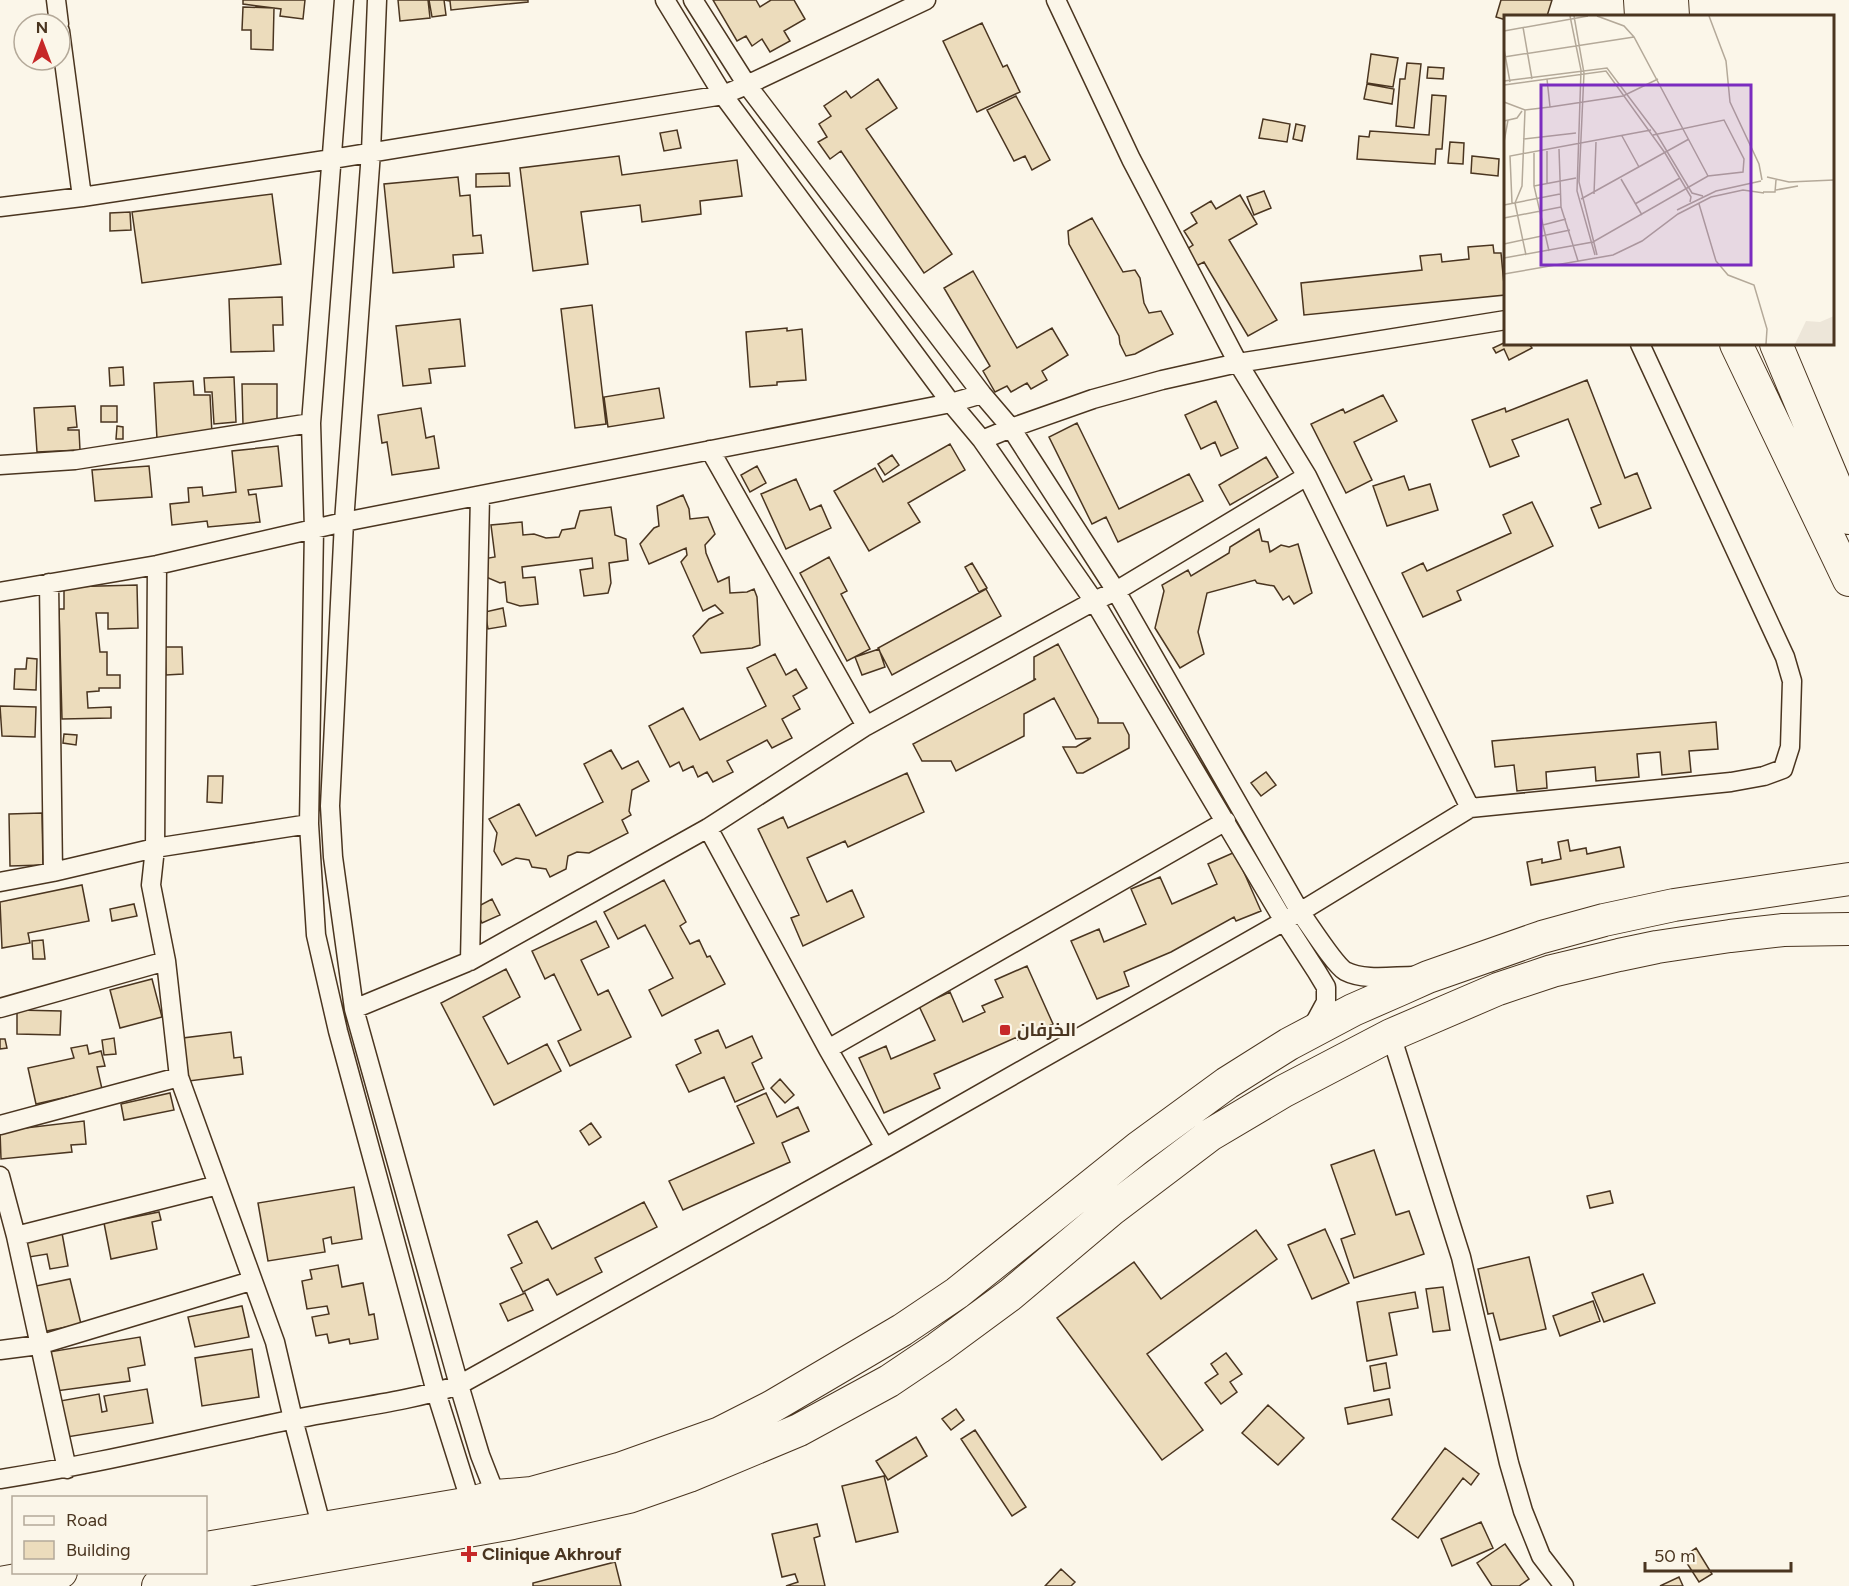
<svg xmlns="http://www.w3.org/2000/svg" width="1849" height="1586" font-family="Figtree,Cairo,sans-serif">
<rect width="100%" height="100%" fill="#fbf6e9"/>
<!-- building -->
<path fill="#ecdcbc" stroke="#4a3520" stroke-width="1.5" d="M243 0H305L303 19 280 16 281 9 243 4Z
M398 0H428L430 18 400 21Z
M429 0H444L446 15 432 17Z
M444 0H528V2L451 10 450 1Z
M713 0H756L760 7 771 0H794L805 19 784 31 790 41 770 52 762 39 752 46 746 36 737 41Z
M1501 0H1552L1547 16H1506V20L1496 17Z
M243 7 274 8 273 50 251 49V30H242Z
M982 23 1003 67 1007 65 1020 92 977 112 943 41Z
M1371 54 1398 58 1393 87 1367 83Z
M1407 63 1421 64 1414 128 1396 126 1400 79H1405Z
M1428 67 1444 68 1443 79 1427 78Z
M878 79 897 108 866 129 952 254 924 273 841 151 830 159 818 142 827 137 819 124 831 116 824 106 846 91 851 98Z
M1367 84 1394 89 1392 104 1364 99Z
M1432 95 1446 96 1442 149H1436L1435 164 1357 159 1359 136 1369 137 1370 131 1429 135Z
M1016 96 1050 160 1032 170 1025 156 1014 161 987 110Z
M1263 119 1290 124 1287 142 1259 138Z
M1296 124 1305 126 1302 141 1293 139Z
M677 130 681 148 664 151 660 133Z
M1450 142 1464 143 1463 164 1448 163Z
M619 156 622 175 737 160 742 196 700 201 701 214 642 222 640 205 581 212 588 264 533 271 520 168Z
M1472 156 1499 159 1498 176 1471 173Z
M509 173 510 186 476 187V174Z
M458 177 460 196 470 195 473 236 481 235 483 253 453 255 454 267 393 273 384 184Z
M1264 191 1271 208 1254 215 1247 197Z
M272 194 281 264 142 283 132 212Z
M1240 195 1257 224 1229 240 1277 320 1248 336 1204 262 1194 267 1184 251 1193 245 1184 231 1197 223 1191 213 1211 201 1216 209Z
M130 212 131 230 110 231V213Z
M1092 218 1123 272 1135 270 1140 278 1144 303 1149 313 1161 311 1173 334 1135 354 1126 356 1120 344 1119 336 1069 244 1068 231Z
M1493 245 1494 253H1501L1505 295 1304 315 1301 283 1422 270 1420 256 1441 254 1442 262 1469 259 1468 247Z
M973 271 1017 348 1052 328 1068 355 1042 371 1047 380 1031 389 1027 383 1011 392 1007 386 995 392 983 371 990 366 944 288Z
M282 297 283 325H273L274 351 231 352 229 299Z
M592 305 606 424 575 428 561 309Z
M460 319 465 366 429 369 431 383 403 386 396 326Z
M787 328V331L802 329 806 380 777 382V385L750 387 746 332Z
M1506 342V344H1529L1532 348 1509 360 1504 349 1496 353 1493 348Z
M123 367 124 385 110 386 109 368Z
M234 377 236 422 214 424 212 392H205L204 378Z
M1587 380 1625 478 1637 473 1651 508 1599 528 1591 508 1601 504 1568 419 1512 440 1519 456 1490 467 1472 420 1505 408 1506 412Z
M193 381 194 395H210L212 434 157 439 154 383Z
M242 384H277V425H243Z
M659 388 664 418 608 427 604 397Z
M1383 395 1397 421 1354 442 1372 480 1346 493 1311 424 1343 409 1345 413Z
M1216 401 1238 448 1221 456 1215 442 1201 449 1185 415Z
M75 406 77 427 68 428V430H79L80 450 37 452 34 408Z
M101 406H117V422H101Z
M421 408 426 438 434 436 439 468 392 475 387 442 382 443 378 415Z
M1077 423 1119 509 1189 474 1203 501 1118 542 1106 517 1092 524 1049 437Z
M117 426 123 427V439H116Z
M950 444 965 470 908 503 920 522 869 551 834 491 875 468 883 482Z
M278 446 282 486 248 490 249 495 256 494 260 522 208 527 207 521 172 525 170 504 189 502 188 488 202 487 203 496 236 492 232 451Z
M892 455 899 465 885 475 878 464Z
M1266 457 1278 477 1230 505 1219 485Z
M149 466 152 497 95 501 92 470Z
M757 466 766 483 750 492 741 475Z
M1404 476 1409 490 1430 484 1438 510 1387 526 1373 486Z
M796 479 810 510 821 505 831 528 786 549 761 494Z
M683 495 689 509 690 519 708 517 715 534 705 545 706 553 718 582 729 577 730 593 747 592 754 589 757 597 760 645 752 648 701 653 693 636 709 619 723 613 715 605 703 611 681 562 687 555 686 548 649 564 640 544 654 528 659 526 657 506Z
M1532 502 1553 546 1457 591 1461 600 1423 617 1402 573 1423 563 1427 571 1511 533 1503 515Z
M611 507 615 535 626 539 628 560 609 563 611 583 608 593 584 596 580 570 593 568 592 558 522 567 523 578 535 577 538 604 520 606 507 602 505 582 500 583 486 577 483 559 495 557 491 525 522 522 523 535 534 534 546 538 559 537 562 530 575 528 580 511Z
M1259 529 1262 541 1268 542 1270 552 1281 545 1289 547 1298 544 1312 593 1294 604 1289 596 1283 600 1274 586 1257 583 1255 580 1207 593 1198 632 1204 654 1180 668 1155 628 1164 591 1162 585 1188 570 1191 576 1229 553 1230 547Z
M829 557 847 591 841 594 870 649 847 661 800 573Z
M972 563 987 588 979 592 965 567Z
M137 585 138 628 108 629V613H96L100 652H107V675H120V688H99V691L87 692 88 708 111 707V718L62 719 59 609H64V587Z
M986 589 1001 616 892 675 878 648Z
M503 608 506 626 488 629 485 612Z
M1058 644 1098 719V723H1123L1129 735V748L1083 773H1077L1063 747H1076L1091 738 1076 739 1054 698 1024 714V736L956 771 951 761H922L913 744 1036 679H1034V657Z
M165 647H182L183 674 166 675Z
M879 649 885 667 862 675 855 657Z
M775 654 786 675 796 669 807 688 793 696 800 709 782 719 792 738 772 748 767 740 727 761 733 772 713 782 707 772 698 777 693 766 683 771 679 762 670 767 649 726 683 708 700 740 766 706 747 668Z
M27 658 37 659 36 690 14 689 15 669H26Z
M0 706 36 707 35 737 2 736Z
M1716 722 1718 749 1689 751 1691 772 1662 775 1660 752 1637 754 1639 777 1596 781 1595 767 1546 772 1547 788 1517 791 1514 765 1495 767 1492 741Z
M64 734 77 735 76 745 63 743Z
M611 750 622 769 638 761 649 781 632 790 629 811 631 815 622 820 628 833 589 853 577 852 568 856 566 869 550 877 546 869 532 867 529 860 516 858 502 865 494 851 497 833 489 819 519 804 536 836 603 802 584 764Z
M1266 772 1276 785 1261 796 1251 783Z
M907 773 924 812 848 847 845 841 807 858 827 902 852 890 864 917 803 946 791 918 799 915 758 829 783 817 788 828Z
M208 776H223L222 803 207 802Z
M42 813 43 865 10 866 9 814Z
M1568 840 1570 851 1586 848 1587 854 1620 847 1624 867 1531 885 1527 862 1542 859V863L1561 859 1558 842Z
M1235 852 1261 911 1236 921 1234 917 1171 952 1124 972 1129 986 1097 999 1071 941 1099 929 1104 942 1146 924 1131 889 1160 877 1172 904 1217 884 1208 864Z
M664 880 686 922 680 926 690 944 699 940 707 957 710 956 725 984 662 1016 649 990 673 978 645 925 618 939 604 912Z
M82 885 89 921 28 933 30 943 2 948 0 902Z
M492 899 500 915 482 923 475 908Z
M134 904 137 916 112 921 110 909Z
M596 921 609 947 581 960 598 995 608 990 631 1037 570 1066 558 1041 581 1030 554 974 545 979 532 951Z
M43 940 45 959H33L32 941Z
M1027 966 1053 1024 1018 1040 1017 1037 934 1074 940 1088 884 1113 859 1058 886 1046 891 1059 935 1040 919 1006 950 992 963 1022 985 1012 982 1006 1003 997 995 980Z
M506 969 520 997 483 1017 508 1064 547 1044 561 1071 494 1105 441 1003Z
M152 979 162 1017 120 1028 110 990Z
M17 1010 61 1011 60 1035 17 1034Z
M718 1030 726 1048 752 1036 762 1058 752 1063 764 1089 735 1102 724 1077 689 1092 676 1065 701 1053 695 1040Z
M231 1032 234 1058 241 1057 243 1074 189 1081 183 1038Z
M114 1038 116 1054 104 1055 102 1040Z
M0 1039H5L7 1048 0 1049Z
M87 1045 89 1054 101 1051 105 1066 97 1067 102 1089 36 1104 28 1068 74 1058 71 1048Z
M780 1079 794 1095 785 1103 771 1088Z
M170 1093 174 1110 124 1120 121 1104Z
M766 1093 777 1117 798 1107 809 1131 782 1143 790 1162 683 1210 669 1181 754 1143 737 1106Z
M84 1121 86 1144 71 1145 72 1152 1 1159 0 1131Z
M591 1123 601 1137 589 1145 580 1131Z
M1374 1150 1396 1215 1409 1211 1424 1254 1354 1278 1341 1239 1355 1234 1331 1165Z
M354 1187 362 1239 332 1244 331 1237 323 1239 325 1252 268 1261 258 1203Z
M1610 1191 1613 1203 1590 1208 1587 1196Z
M644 1202 657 1227 595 1258 602 1272 557 1295 548 1279 523 1292 511 1268 522 1263 508 1235 537 1221 552 1249Z
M159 1212 161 1220 152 1222 157 1249 111 1259 104 1223Z
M1325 1229 1349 1283 1312 1299 1288 1245Z
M1256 1230 1277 1259 1147 1354 1203 1430 1162 1460 1057 1318 1134 1262 1161 1299Z
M62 1233 68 1266 50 1269 47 1254 23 1258 20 1240Z
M1529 1257 1546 1329 1500 1340 1493 1313 1488 1314 1478 1269Z
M338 1265 342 1287 363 1283 369 1315 374 1314 378 1339 350 1344 349 1339 329 1343 327 1334 316 1336 312 1317 329 1314 327 1306 307 1309 302 1281 312 1279 310 1270Z
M1643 1274 1655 1303 1604 1322 1592 1293Z
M70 1279 81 1324 42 1332 31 1287Z
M1443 1287 1450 1330 1433 1332 1426 1289Z
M1415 1292 1418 1308 1389 1313 1397 1355 1367 1361 1357 1302Z
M525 1293 533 1310 508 1321 500 1304Z
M1593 1301 1600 1321 1560 1336 1553 1316Z
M242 1306 249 1337 195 1347 188 1317Z
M140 1337 145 1365 128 1368 130 1381 56 1391 49 1352Z
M252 1349 259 1397 202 1406 195 1358Z
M1226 1353 1242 1374 1230 1382 1237 1392 1221 1404 1205 1383 1218 1374 1211 1364Z
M1386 1363 1390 1388 1374 1391 1370 1366Z
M147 1389 153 1423 67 1437 60 1401 99 1394 102 1412 107 1411 104 1396Z
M1389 1399 1392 1415 1348 1424 1345 1408Z
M1268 1405 1304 1438 1278 1465 1242 1433Z
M956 1409 964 1420 951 1430 942 1419Z
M975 1430 1026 1507 1012 1516 961 1439Z
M916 1437 927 1456 888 1480 876 1461Z
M1445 1448 1479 1474 1471 1485 1463 1478 1418 1538 1392 1519Z
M884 1476 898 1532 856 1542 842 1486Z
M1481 1522 1493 1548 1452 1566 1441 1539Z
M817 1524 820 1536 814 1538 825 1586H786L798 1582 795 1574 782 1577 772 1534Z
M1505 1544 1529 1579 1519 1586H1492L1477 1563Z
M1696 1548 1712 1574 1699 1582 1683 1557Z
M615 1562 621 1586H533V1583Z
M1061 1569 1075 1582 1071 1586H1045Z
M1679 1577 1683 1586H1660Z"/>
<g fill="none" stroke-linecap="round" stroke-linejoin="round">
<!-- street casing -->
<g stroke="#4a3520" stroke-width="21">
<path id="street" d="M56 0 59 24
M344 0 311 423 314 529 309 824 316 935 338 1031 436 1392 471 1503
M377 0 371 152 344 522 330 806 333 857 354 1009 459 1385 480 1455 496 1496
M665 0 723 95 951 403 982 440 1094 601 1284 921 1317 972 1326 987V1002L1312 1028
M693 0 747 85 982 394 1011 428 1116 591 1300 912C1309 924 1334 964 1345 971 1364 981 1393 976 1414 976
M1056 0 1131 159 1238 363 1307 476 1470 808
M60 31 82 197
M0 207 82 197 332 159 723 95 747 85 926 0
M982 440 1011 428 1093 399 1162 380 1238 363 1506 320
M710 450 866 726
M0 465 75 460 311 423
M157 565 155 848 151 885 166 961 179 1077 275 1342 293 1419 324 1536
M49 583 53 872
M0 592 157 565 344 522 951 403 982 394
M708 828 828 1049 885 1148
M0 882 53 872 155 848 309 824
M470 961 480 496
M0 1008 166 961
M354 1009 470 961 708 828 866 726 1094 601 1116 591 1307 476
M1391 1035 1461 1257 1509 1463 1523 1511 1541 1556 1564 1586
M828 1049 1226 821
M0 1125 179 1077
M0 1176 16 1236 67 1469
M16 1236 218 1185
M0 1350 39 1345 251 1281
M0 1479C98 1464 193 1440 290 1420 346 1408 404 1403 459 1385L885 1148 1300 912 1470 808 1731 782 1764 776 1783 769 1790 747 1792 681 1785 657 1640 344"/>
</g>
<!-- highway casing -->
<g stroke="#4a3520" stroke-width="34">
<path id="highway" d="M1640 0 1641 16
M1672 0 1673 16
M1736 344 1849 580
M1776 344 1849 518
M206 1548 471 1503 496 1496 532 1493 619 1469 720 1433 773 1406 902 1330 957 1293 1138 1148 1227 1083 1289 1044 1353 1010 1401 989 1428 977 1542 937 1604 920 1674 905 1849 879
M0 1583 61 1572
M158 1586 513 1523 629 1497 689 1476 799 1430 889 1381 938 1348 1010 1295 1111 1210 1210 1135 1284 1091 1391 1035 1498 989 1552 971 1619 955 1657 947 1730 936 1783 930 1849 929"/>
</g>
<!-- street -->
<use href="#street" stroke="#fbf6e9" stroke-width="18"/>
<!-- highway -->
<use href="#highway" stroke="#fbf6e9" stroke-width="32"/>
</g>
<!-- markers -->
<g fill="#c62828" stroke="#fbf6e9" stroke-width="2">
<rect x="999" y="1024" width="12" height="12" rx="3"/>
<path d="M466 1545h6v6h6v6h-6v6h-6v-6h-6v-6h6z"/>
</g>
<g text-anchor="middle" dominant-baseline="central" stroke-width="4.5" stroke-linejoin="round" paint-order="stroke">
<!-- poi labels -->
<g font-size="18" font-weight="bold" fill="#4a3520" stroke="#fbf6e9" text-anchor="start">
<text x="1017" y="1030">الخرفان</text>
<text x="482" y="1554">Clinique Akhrouf</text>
</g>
</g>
<!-- overview -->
<g transform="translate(1504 15)">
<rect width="330" height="330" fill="#fbf6e9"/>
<path d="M330 301V329H291L302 306 316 307Z" fill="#ede6d9"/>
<path fill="none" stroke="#b4a999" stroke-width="1.5" d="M66 1 77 55 73 176 91 240M70 1 80 58 75 167 93 240M93 1 120 11 130 22 204 161M205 1 222 46 226 87 255 149 258 165M19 12 28 64M0 16 84 1M0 34 6 67M0 42 130 22M43 64 46 92M0 66 103 53 152 118 188 178 199 181M0 70 102 56 161 138 187 182 186 187M0 87 21 95 46 92 119 81 154 64M21 95 18 171 11 188 22 240M0 106 13 103 18 96M118 121 135 152M19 124 72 118M0 127 4 105M55 134 57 192 74 246M43 136V169M30 138V171L45 236M263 162 285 167 330 165M117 164 138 200M30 171 72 163M272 175 294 171M259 177H271L272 165M90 179 92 127M77 184 185 124M8 188 6 141 147 115M131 189 176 163M195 189 212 246 224 260 250 270 263 314 262 329M0 190 56 179M173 195 212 176 257 166M0 203 57 192M39 210 62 204M0 229 66 215M0 243 89 227 204 161 239 157 240 144 220 105 149 120M0 259 109 240 138 226 174 199 207 182 239 175 260 178"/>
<path fill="#7b2cbf" fill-opacity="0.15" stroke="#7b2cbf" stroke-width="3" d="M37 70H247V250H37Z"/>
<rect width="330" height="330" fill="none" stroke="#4a3520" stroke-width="3"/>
</g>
<!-- legend -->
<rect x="12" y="1496" width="195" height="78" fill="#fbf6e9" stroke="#b4a999" stroke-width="1.5"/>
<rect x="24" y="1516" width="30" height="9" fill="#fbf6e9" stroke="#b4a999" stroke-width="1.5"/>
<text x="66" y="1526" font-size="18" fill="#4a3520">Road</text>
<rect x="24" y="1541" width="30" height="18" fill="#ecdcbc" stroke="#b4a999" stroke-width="1.5"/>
<text x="66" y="1556" font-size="18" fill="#4a3520">Building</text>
<!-- north arrow -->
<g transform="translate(42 42)"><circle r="28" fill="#fbf6e9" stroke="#b4a999" stroke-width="1.5"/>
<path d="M0-4.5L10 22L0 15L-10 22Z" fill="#c62828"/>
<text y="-9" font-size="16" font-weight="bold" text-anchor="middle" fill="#4a3520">N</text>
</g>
<!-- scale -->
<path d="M1645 1562v9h146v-9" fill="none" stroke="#4a3520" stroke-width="3"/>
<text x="1654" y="1562" font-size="18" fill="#4a3520" stroke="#fbf6e9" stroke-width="4.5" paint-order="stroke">50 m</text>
</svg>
